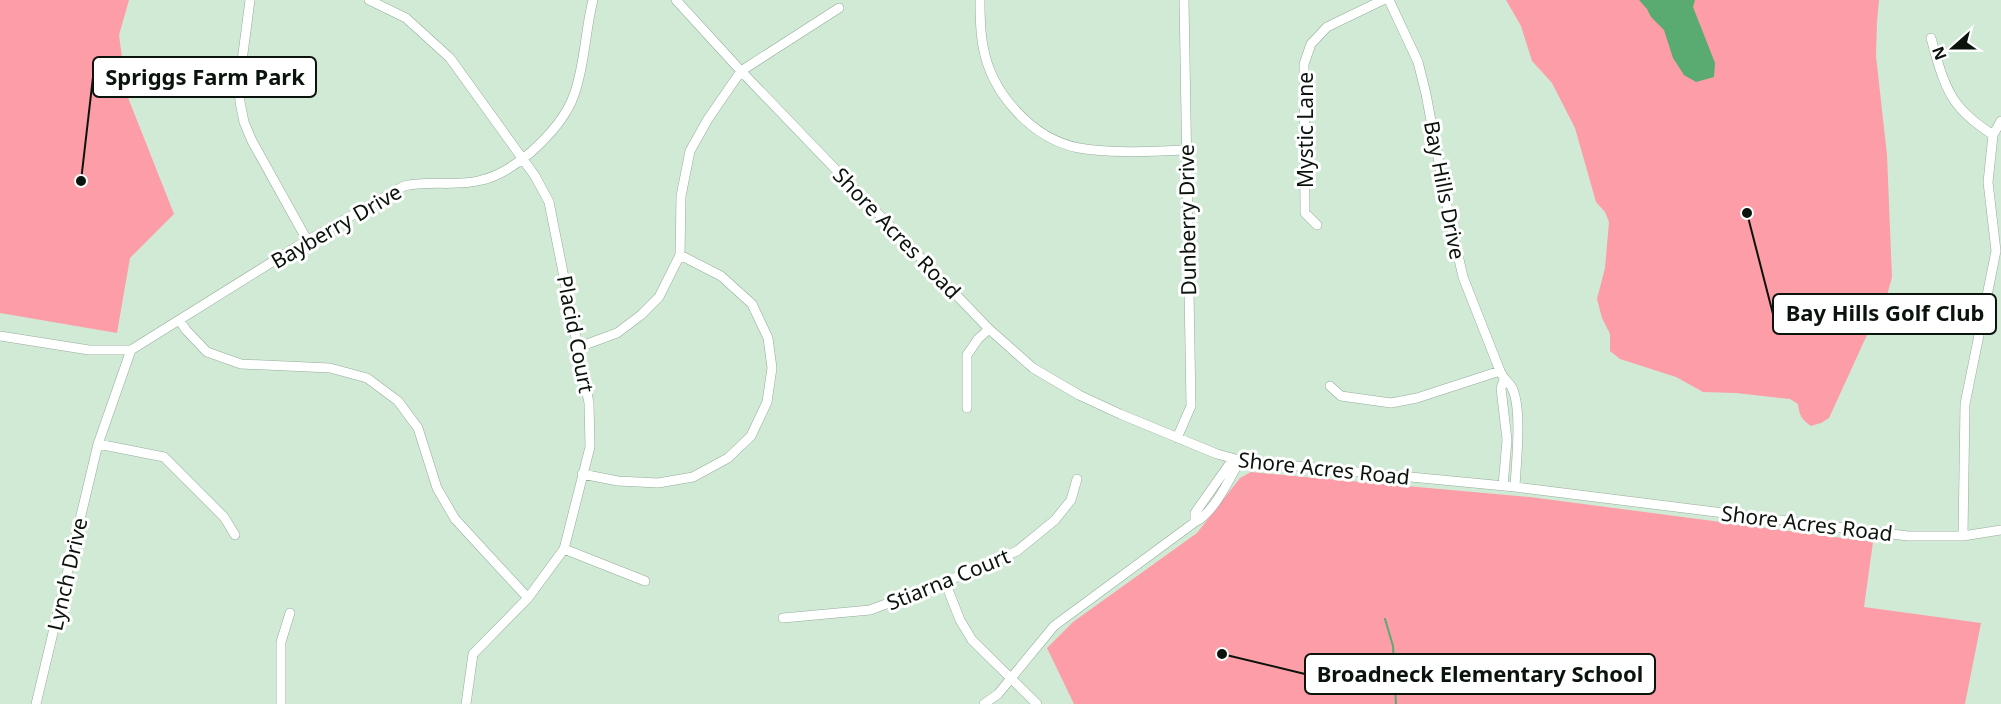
<svg xmlns="http://www.w3.org/2000/svg" width="2001" height="704" font-family="'Noto Sans',sans-serif">
<rect width="100%" height="100%" fill="#d1ead6"/>
<!-- green -->
<path fill="#fd9da7" d="M0 0H129L119 35 127 95 174 214 130 258 117 333 0 313Z
M1506 0H1879L1877 22 1876 56 1887 155 1892 277 1883 310 1867 335 1829 418 1821 423 1811 426C1802 420 1799 415 1798 404L1790 399 1736 393 1703 392 1676 377 1620 359 1610 351V334L1602 318 1597 299 1605 268 1609 222 1605 212 1596 202 1575 128 1552 83 1532 61 1521 26Z
M1251 472 1530 497 1873 542 1864 607 1981 623 1965 704H1074L1047 648 1073 622 1197 533 1240 478Z"/>
<!-- water -->
<path fill="#59ab71" d="M1639 0H1695L1693 7 1715 63 1714 77 1696 82 1684 75 1673 58 1664 30 1651 17 1647 9Z"/>
<g fill="none" stroke-linecap="round" stroke-linejoin="round">
<!-- stream -->
<path stroke="#59ab71" stroke-width="2" d="M1385 619 1393 646 1396 704"/>
<!-- street casing -->
<g stroke="#94ac9a" stroke-width="10">
<path id="street" d="M250 0 239 84 240 102 244 122 252 141 307 240
M369 0 406 18 450 58 535 176 549 202 589 403 590 447 564 549 528 598 473 654 466 704
M676 0 741 71 989 329 1033 368 1079 395 1120 414 1217 454 1243 461 1515 487 1908 536H1963L2001 530
M980 0C980 15 980 31 983 46 991 93 1032 139 1079 148 1114 154 1151 151 1186 150
M1389 0 1418 62 1426 94 1447 206 1463 277 1500 371C1504 380 1507 380 1511 386 1523 405 1516 464 1515 487
M1931 38C1937 59 1943 86 1957 104 1967 117 1980 126 1993 135
M1317 225 1305 213 1304 64 1311 44 1327 27 1383 0
M180 321 186 330 207 352 241 364 330 368 367 378 398 401 418 428 437 488 455 519 528 598
M0 336 89 350H131
M579 347 617 333 641 315 659 297 680 255 681 196 690 151 708 119 741 71 839 8
M1330 386 1341 396 1391 403 1417 398 1500 371
M967 408V355L978 339 989 329
M1177 438 1191 406 1184 0
M98 444 164 457 224 517 235 535
M582 474 618 481 658 483 693 477 728 458 751 436 767 402 772 368 768 338 752 304 721 276 680 255
M1503 486 1507 440 1501 388 1504 380
M1195 522V513L1233 459
M1963 536 1965 404 1996 251 1988 182 1993 135 2001 121
M564 549 645 581
M945 582 960 620 972 640 1037 704
M783 618 870 610 945 582 1017 551 1055 520 1071 500 1077 479
M36 704 98 444 131 350 296 247 404 186C429 180 457 187 482 180 500 176 516 164 530 153 548 137 566 118 574 95 585 65 585 31 593 0
M281 704V642L290 613
M984 704 998 694 1054 626 1195 522C1214 513 1230 478 1240 460"/>
</g>
<!-- street -->
<use href="#street" stroke="#fff" stroke-width="9"/>
</g>
<g text-anchor="middle" dominant-baseline="central" stroke-width="6" stroke-linejoin="round" paint-order="stroke">
<!-- street labels -->
<g font-size="21" fill="#0a130c" stroke="#fff">
<text transform="translate(1305 130) rotate(-90)">Mystic Lane</text>
<text transform="translate(1445 190) rotate(79)">Bay Hills Drive</text>
<text transform="translate(1187 220) rotate(-91)">Dunberry Drive</text>
<text transform="translate(336 226) rotate(-30)">Bayberry Drive</text>
<text transform="translate(897 233) rotate(46)">Shore Acres Road</text>
<text transform="translate(576 334) rotate(79)">Placid Court</text>
<text transform="translate(1324 468) rotate(6)">Shore Acres Road</text>
<text transform="translate(1807 523) rotate(7)">Shore Acres Road</text>
<text transform="translate(67 574) rotate(-77)">Lynch Drive</text>
<text transform="translate(948 579) rotate(-22)">Stiarna Court</text>
</g>
</g>
<!-- callouts -->
<path fill="none" stroke="#0a130c" stroke-width="2" d="M81 181L93 77M1747 213L1773 314M1222 654L1305 674"/>
<g fill="#0a130c" stroke="#fff" stroke-width="2">
<circle cx="81" cy="181" r="6"/>
<circle cx="1747" cy="213" r="6"/>
<circle cx="1222" cy="654" r="6"/>
</g>
<g fill="#fff" stroke="#0a130c" stroke-width="2">
<rect x="93" y="57" width="223" height="40" rx="6"/>
<rect x="1773" y="294" width="223" height="40" rx="6"/>
<rect x="1305" y="654" width="350" height="40" rx="6"/>
</g>
<g font-size="22" text-anchor="middle" font-weight="bold" fill="#0a130c">
<text x="205" y="85">Spriggs Farm Park</text>
<text x="1885" y="321">Bay Hills Golf Club</text>
<text x="1480" y="682">Broadneck Elementary School</text>
</g>
<!-- north arrow -->
<g transform="translate(1953 48) rotate(249)" stroke="#ffffff" stroke-width="4.5" paint-order="stroke">
<path d="M0-4.5L10 22L0 15L-10 22Z" fill="#0a130c"/>
<text y="-9" font-size="16" font-weight="bold" text-anchor="middle" fill="#0a130c">N</text>
</g>
</svg>
